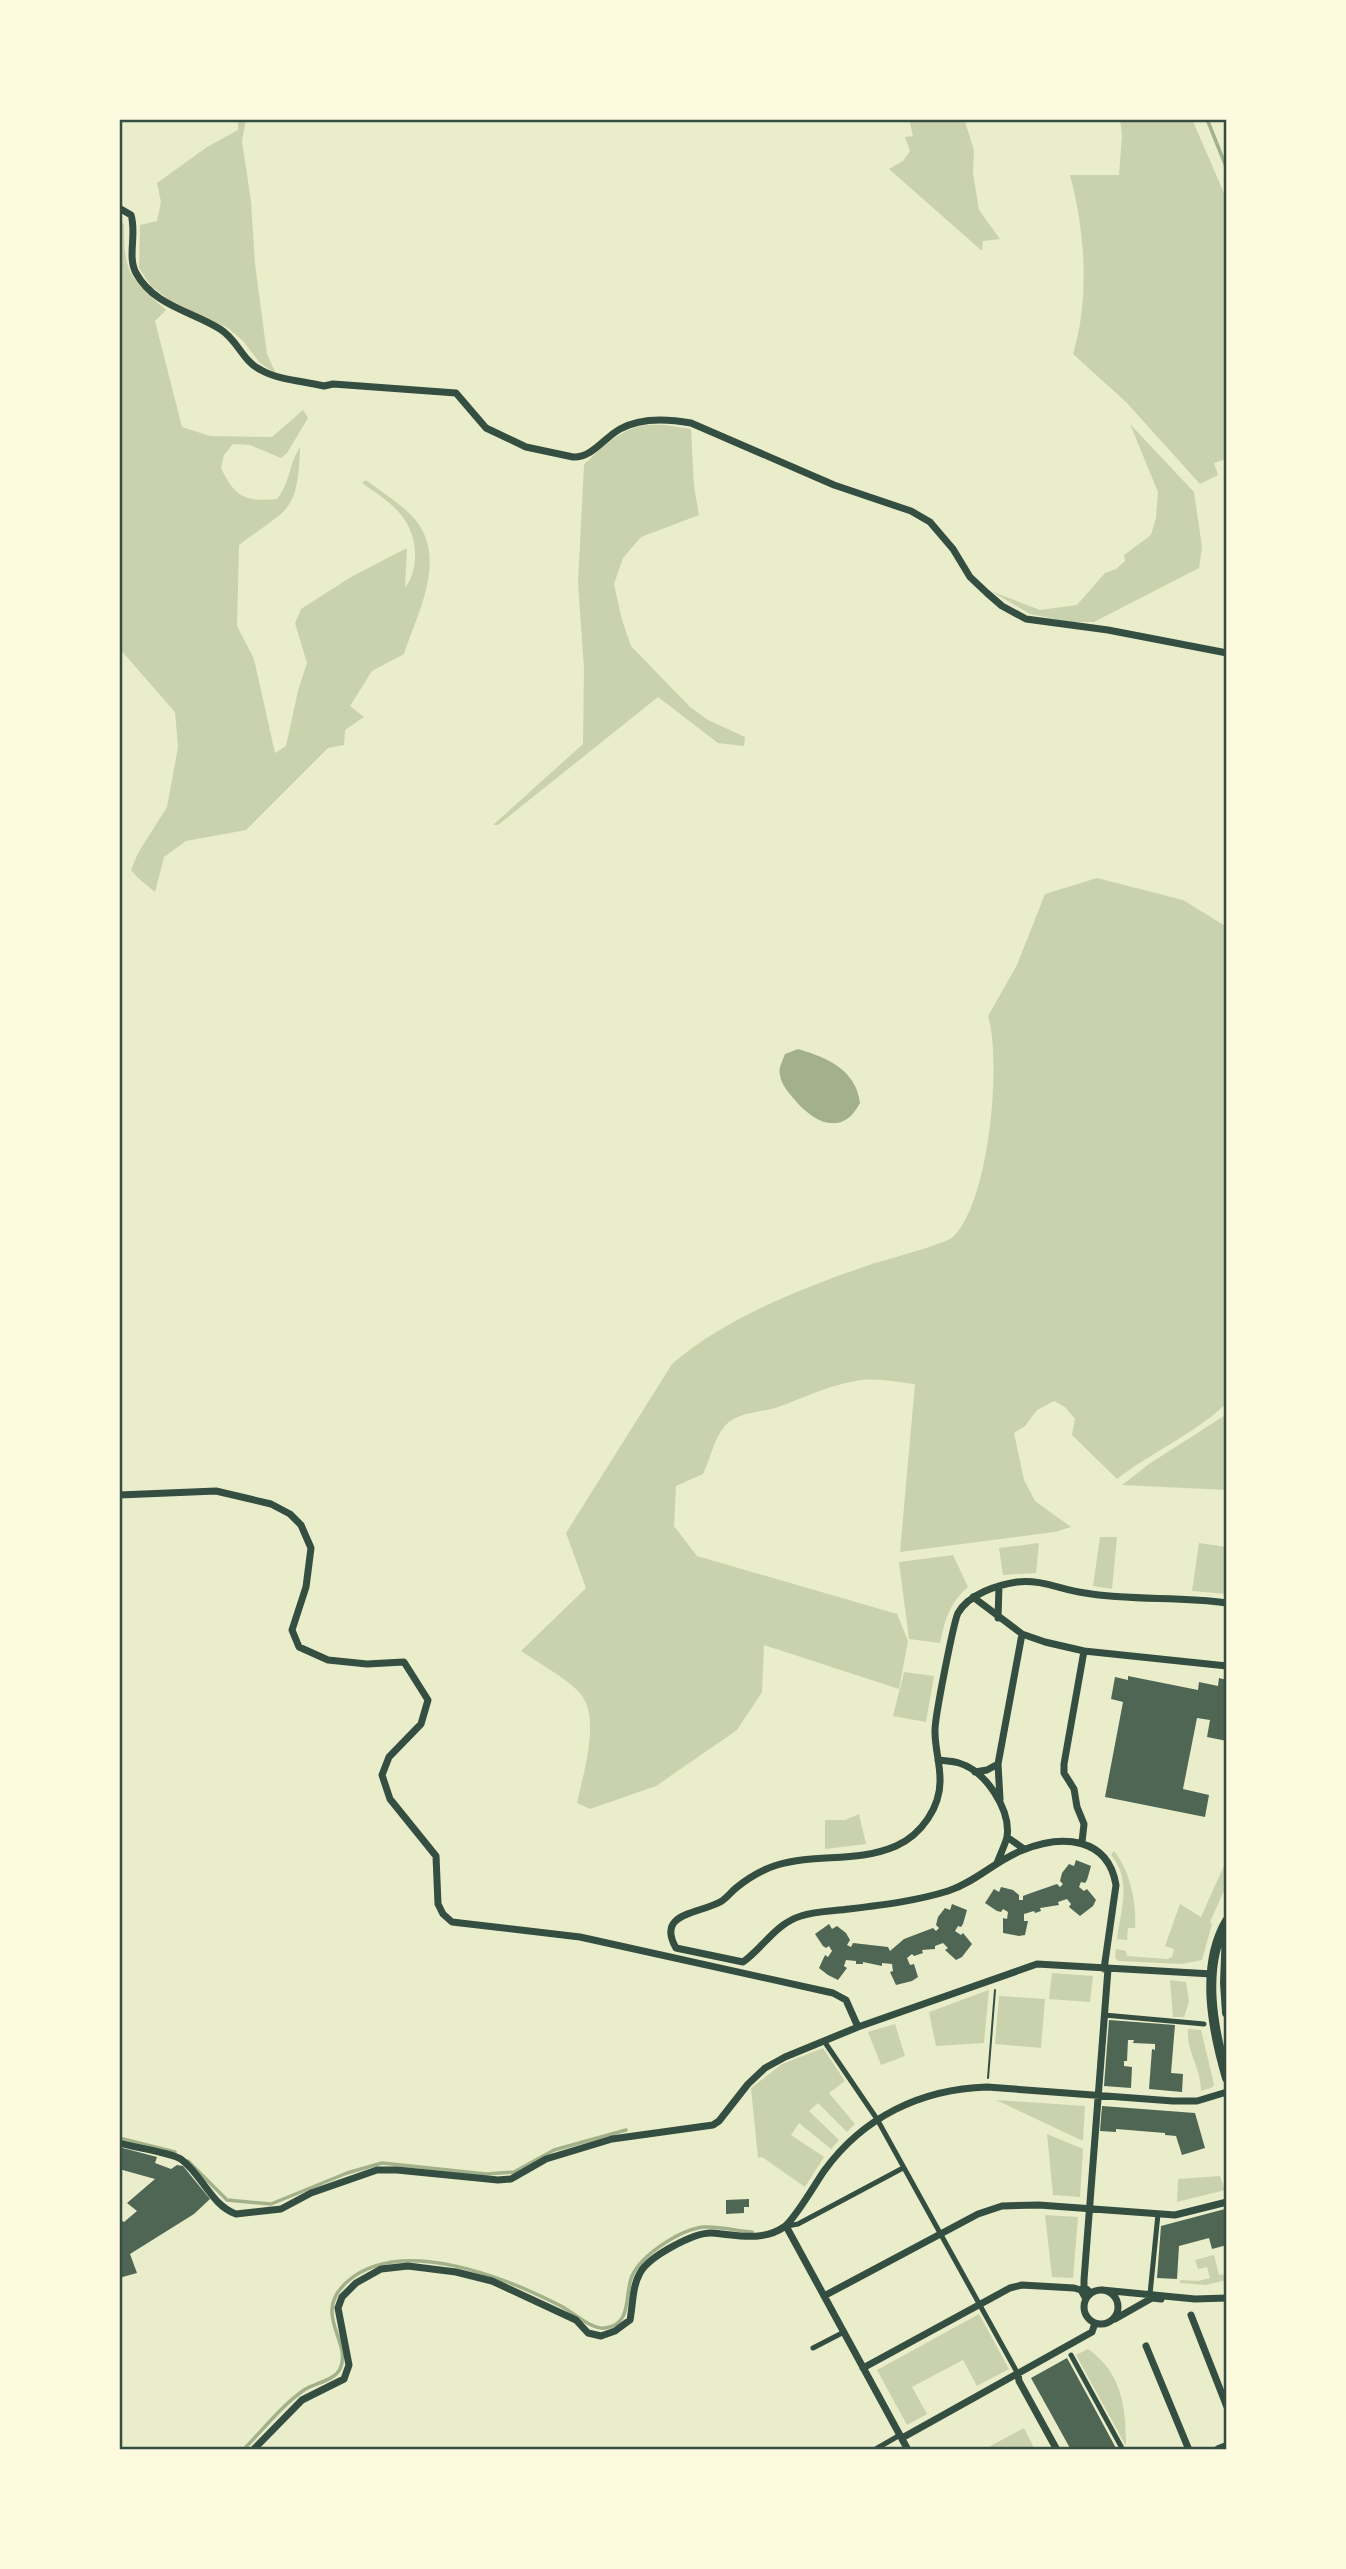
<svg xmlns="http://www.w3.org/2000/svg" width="1346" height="2569" font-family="Helvetica,sans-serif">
<rect width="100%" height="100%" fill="#e9edc9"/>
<!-- green -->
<path fill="#cad2ad" d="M238 119H246L242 141 251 201 255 264 267 354 276 374 260 363 243 341 228 328 169 300 151 286 139 268 140 225 157 221 161 202 157 183 207 147 238 130Z
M909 119H962L965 122 974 150 973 173 979 210 1000 239 983 241 982 251 889 169 903 161 910 151 905 137 913 136Z
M1120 119H1192L1227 200V459L1214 463 1218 475 1200 484 1126 402 1073 354C1090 298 1085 231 1070 175H1119L1122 136Z
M119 220 124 224C124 275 129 277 166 310L155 321 182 427 210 436 272 437 303 410 308 418 287 453 281 458 250 445 233 444 224 455 221 468C235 497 245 502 277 499 290 483 289 464 300 447 298 515 287 508 239 545L237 626 254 659 275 753 286 746 298 691 307 663 295 623 301 609 351 577 407 548 405 588C420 568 418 535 401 515 391 502 376 493 362 483L366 480C381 492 400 503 413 517 449 557 418 611 404 654L372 671 350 706 364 717 345 730 344 745 328 748 246 830 186 841 164 857 155 892 138 878 131 870 138 853 167 807 178 747 175 712 119 648Z
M1130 424 1194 492 1202 547 1199 568 1094 622H1070L1030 614 991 591 1040 610 1077 605 1105 573 1116 569 1125 561 1124 555 1151 535 1156 518 1158 492Z
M665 425 691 429 694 486 699 515 641 537 623 558 614 584 622 620 631 646 690 707 708 720 745 737 744 746 718 743 658 697 498 825H493L583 744 584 669 578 582 584 465C597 451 618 432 637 427 646 424 656 425 665 425Z
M1097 878 1183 900 1227 927 1226 1404C1194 1434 1152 1452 1117 1479L1072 1435 1075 1419 1065 1407 1054 1401 1037 1410 1025 1426 1014 1433 1024 1480 1035 1501 1071 1527 1055 1532 900 1552 915 1384C896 1382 875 1377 856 1381 828 1385 802 1399 775 1408 761 1412 741 1412 729 1422 715 1433 711 1458 703 1474L676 1486 674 1526 697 1556 897 1614 908 1641 899 1689 764 1645 762 1692 737 1730 656 1786 590 1809 577 1803C583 1774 602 1716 579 1692 565 1677 538 1663 521 1651L586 1588 566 1533 672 1364C726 1317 805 1287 872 1264 886 1260 947 1243 953 1237 989 1204 1002 1062 988 1016L1017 965 1045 894Z
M1227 1414V1490L1122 1485 1149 1464Z
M1100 1537H1117L1112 1589 1093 1586Z
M1039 1543 1036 1573 1003 1575 999 1548Z
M1199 1543 1227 1547V1594L1192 1591Z
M953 1555 968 1587C949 1603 945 1620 940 1643L909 1639 899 1562Z
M904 1672 934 1676 926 1722 893 1716Z
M859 1814 866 1844 825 1849V1820H845Z
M1114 1851C1130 1870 1137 1904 1135 1928H1128L1127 1940 1117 1939C1121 1910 1132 1879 1111 1855Z
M1227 1859V1884L1210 1922 1212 1924 1202 1960 1182 1964 1118 1961 1115 1957 1116 1949 1126 1951 1127 1956 1167 1959 1172 1957 1174 1949 1165 1946 1180 1904 1201 1917Z
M1052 1973 1093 1976 1090 2002 1049 1999Z
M1170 1980 1186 1982 1189 2002 1184 2017H1173Z
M989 1990 984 2043 936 2046 929 2012Z
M999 1996 1045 1999 1041 2048 995 2044Z
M895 2024 905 2056 881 2065 868 2032Z
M1188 2029 1201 2030 1214 2084 1213 2087 1201 2091C1201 2068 1186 2051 1188 2029Z
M823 2048 845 2081 829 2093 855 2124 847 2132 818 2103 809 2111 839 2140 831 2149 799 2123 791 2135 824 2157 805 2187 762 2157 758 2158 751 2088 782 2064Z
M996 2100 1085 2106 1083 2141Z
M1047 2134 1083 2149 1080 2197 1053 2195Z
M1220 2176 1225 2190 1177 2202 1178 2179Z
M1045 2215 1078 2217 1073 2278 1052 2277Z
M1214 2255 1219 2275 1227 2274V2280L1206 2285 1180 2283V2280L1198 2281 1210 2278 1207 2267 1198 2269 1195 2260Z
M979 2314 1009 2369 977 2386 963 2360 912 2387 927 2414 907 2425 877 2370Z
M1088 2349C1122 2373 1126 2407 1126 2446L1076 2355Z
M1024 2428 1035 2450H983Z"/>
<!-- water -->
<path fill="#a3b18a" d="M798 1049C828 1058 856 1070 860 1103 842 1138 813 1122 794 1099 788 1092 781 1084 780 1075 778 1068 783 1060 785 1054Z"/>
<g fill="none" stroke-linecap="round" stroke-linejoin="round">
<!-- stream -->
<path stroke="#a3b18a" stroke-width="3.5" d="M1207 119 1227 169
M119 2138 175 2152
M188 2161 227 2200 271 2204 347 2173 382 2163 486 2174 514 2172 554 2150 626 2130
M243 2450C262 2431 281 2406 304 2390 314 2383 334 2381 340 2369 353 2341 310 2314 348 2281 401 2235 506 2278 559 2305 572 2311 591 2330 605 2328 633 2324 624 2295 632 2276 641 2255 681 2229 704 2227 720 2226 737 2231 752 2232"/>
</g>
<!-- building -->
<path fill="#4f6655" d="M1128 1676 1198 1690 1199 1682 1218 1686 1219 1678 1227 1680V1741L1207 1737 1210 1720 1197 1718 1183 1789 1209 1795 1205 1817 1105 1797 1123 1702 1111 1699 1115 1677 1128 1680Z
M1076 1860 1091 1866 1087 1880 1085 1883 1081 1882 1079 1887 1084 1891 1087 1889 1092 1895 1096 1900 1093 1906 1080 1916 1069 1907 1071 1904 1067 1899 1058 1902 1059 1905 1040 1908 1041 1911 1035 1913 1034 1911 1024 1914V1921H1028L1025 1935 1019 1936 1003 1933V1918L1007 1919 1008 1912 1003 1909 1001 1912 997 1911 985 1903 994 1889 999 1892 1001 1887 1013 1890 1019 1895V1900H1023V1896L1031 1893 1057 1884 1060 1887 1063 1884 1060 1881 1062 1873 1069 1864 1074 1866Z
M952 1904 967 1910 963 1924 961 1927 958 1926 955 1931 961 1935 963 1933 972 1944 962 1957 956 1960 945 1950 948 1948 943 1943 935 1946V1949L922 1950 923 1953 914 1956 912 1954 907 1958 910 1965 914 1964 918 1977 912 1981 896 1985 890 1972 893 1971 892 1964 882 1963V1966L863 1962V1964H856V1961L846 1960 844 1966 847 1968 838 1980 828 1975 819 1968 825 1955 828 1957 832 1951 829 1946 826 1948 823 1946 815 1934 829 1924 832 1929 837 1926 846 1933 850 1940 847 1945 851 1947 853 1943 888 1947 890 1951 904 1939 933 1928 936 1931 939 1928 936 1925 938 1917 945 1908 950 1910Z
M1109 2020 1175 2025 1171 2073 1183 2074 1182 2092 1149 2089 1152 2049 1155 2050V2044L1133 2043 1134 2040H1128L1127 2061H1124V2066L1132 2067 1131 2088 1104 2086Z
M1102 2106 1195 2113 1205 2148 1182 2155 1176 2136 1165 2135V2133L1116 2129V2132L1100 2131Z
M119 2147 157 2157 155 2163 171 2169 177 2165 183 2166 210 2199 194 2214 130 2254 137 2273 119 2278V2219L124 2222 137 2211 127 2203 155 2179 119 2169Z
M749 2199V2207H744V2213L726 2214V2200Z
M1225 2209 1227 2245 1212 2249 1209 2238 1179 2246 1177 2279 1157 2278 1161 2226Z
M1067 2358 1090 2400 1117 2450H1071L1050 2412 1031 2378Z"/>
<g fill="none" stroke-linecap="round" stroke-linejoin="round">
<!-- path -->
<path stroke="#344e41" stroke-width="2" d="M988 2078 995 1990"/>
<!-- pedestrian -->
<path stroke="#344e41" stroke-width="5" d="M1104 2015 1204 2024
M824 2041 877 2119 1018 2374
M787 2226 798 2224 903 2168
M1150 2294 1158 2214
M813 2348 844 2332
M1071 2355 1123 2450
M874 2450 900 2435"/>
<!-- minor -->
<path stroke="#344e41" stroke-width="7" d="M119 208 131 215C137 233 127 257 136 273 153 305 191 311 220 329 238 340 242 361 261 370 278 380 304 381 324 386L333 384 456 393 486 428 526 447 573 457C592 458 605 437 620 429 641 417 669 419 691 423L834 485 911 511 930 522 953 549 970 577 987 593 1002 606 1026 619 1108 630 1227 653
M119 1495 216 1491 271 1504 290 1514 301 1525 311 1548 306 1587 292 1630 299 1647 328 1660 367 1664 404 1662 428 1700 421 1724 389 1757 382 1775 390 1799 436 1856 438 1904 443 1914 452 1922 580 1937 833 1993 846 2000 858 2027
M973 1597 1022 1634 1045 1642 1084 1651 1227 1666
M998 1618 999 1586
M938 1760C945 1761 953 1761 959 1763 986 1771 1011 1810 1007 1837 1005 1845 1000 1855 997 1863
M975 1772 987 1770 998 1764
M1000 1799 998 1764 1022 1634
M1007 1837 1024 1849
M1082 1842 1084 1824 1077 1807 1074 1789 1064 1773V1764L1084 1651
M1104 1969 1116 1885C1108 1837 1062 1834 1023 1850 996 1860 976 1882 948 1891 916 1901 882 1905 849 1909 834 1911 815 1911 801 1916 775 1924 764 1947 743 1962L676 1948C656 1913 698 1914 720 1902 726 1899 730 1893 736 1888 748 1878 761 1870 777 1865 816 1853 857 1863 896 1846 921 1835 941 1807 940 1779 940 1763 935 1748 935 1732 934 1720 954 1621 958 1613 969 1594 997 1585 1017 1582 1041 1579 1062 1590 1085 1593 1132 1601 1180 1596 1227 1603
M119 2143C132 2147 174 2153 182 2160 202 2175 212 2206 236 2214L281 2209 311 2193 377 2170H397L498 2180 511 2179 546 2159 612 2139 713 2125 719 2121 748 2084 765 2068 785 2057 858 2027 1037 1964 1212 1974
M786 2226 908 2450
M1102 2290 1195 2299 1227 2298
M1084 2307a17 17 0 1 1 34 0a17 17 0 1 1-34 0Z
M1091 2293 1084 2287V2280L1108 1969
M824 2296 978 2214 1002 2206 1039 2205 1175 2215 1227 2202
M1191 2315 1227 2407
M1115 2319 1152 2298 1161 2299
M1146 2346 1189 2450
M863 2368 1010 2288 1022 2285 1074 2288 1081 2290 1086 2299
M1018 2374 1019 2381 1057 2450
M902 2438 1092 2332 1095 2323
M253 2450 302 2400 344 2379 349 2365 338 2308 342 2297 356 2283 381 2269 408 2266 456 2272 492 2281 576 2320 588 2333 601 2336 615 2331 630 2320C633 2305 632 2287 640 2273 648 2257 694 2232 712 2233 737 2235 762 2242 784 2227 795 2219 815 2184 824 2171 863 2117 921 2089 987 2087L1173 2101H1197L1227 2092"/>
<!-- secondary -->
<path stroke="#344e41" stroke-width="10" d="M1227 1921C1200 1967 1213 2030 1227 2078
M1227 1931 1225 1983 1227 2013
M1219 2450 1227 2447"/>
</g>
<!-- border -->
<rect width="1346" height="2569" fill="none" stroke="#fefae0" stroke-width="242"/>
<rect x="121" y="121" width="1104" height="2327" fill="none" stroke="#344e41" stroke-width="2.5"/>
</svg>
